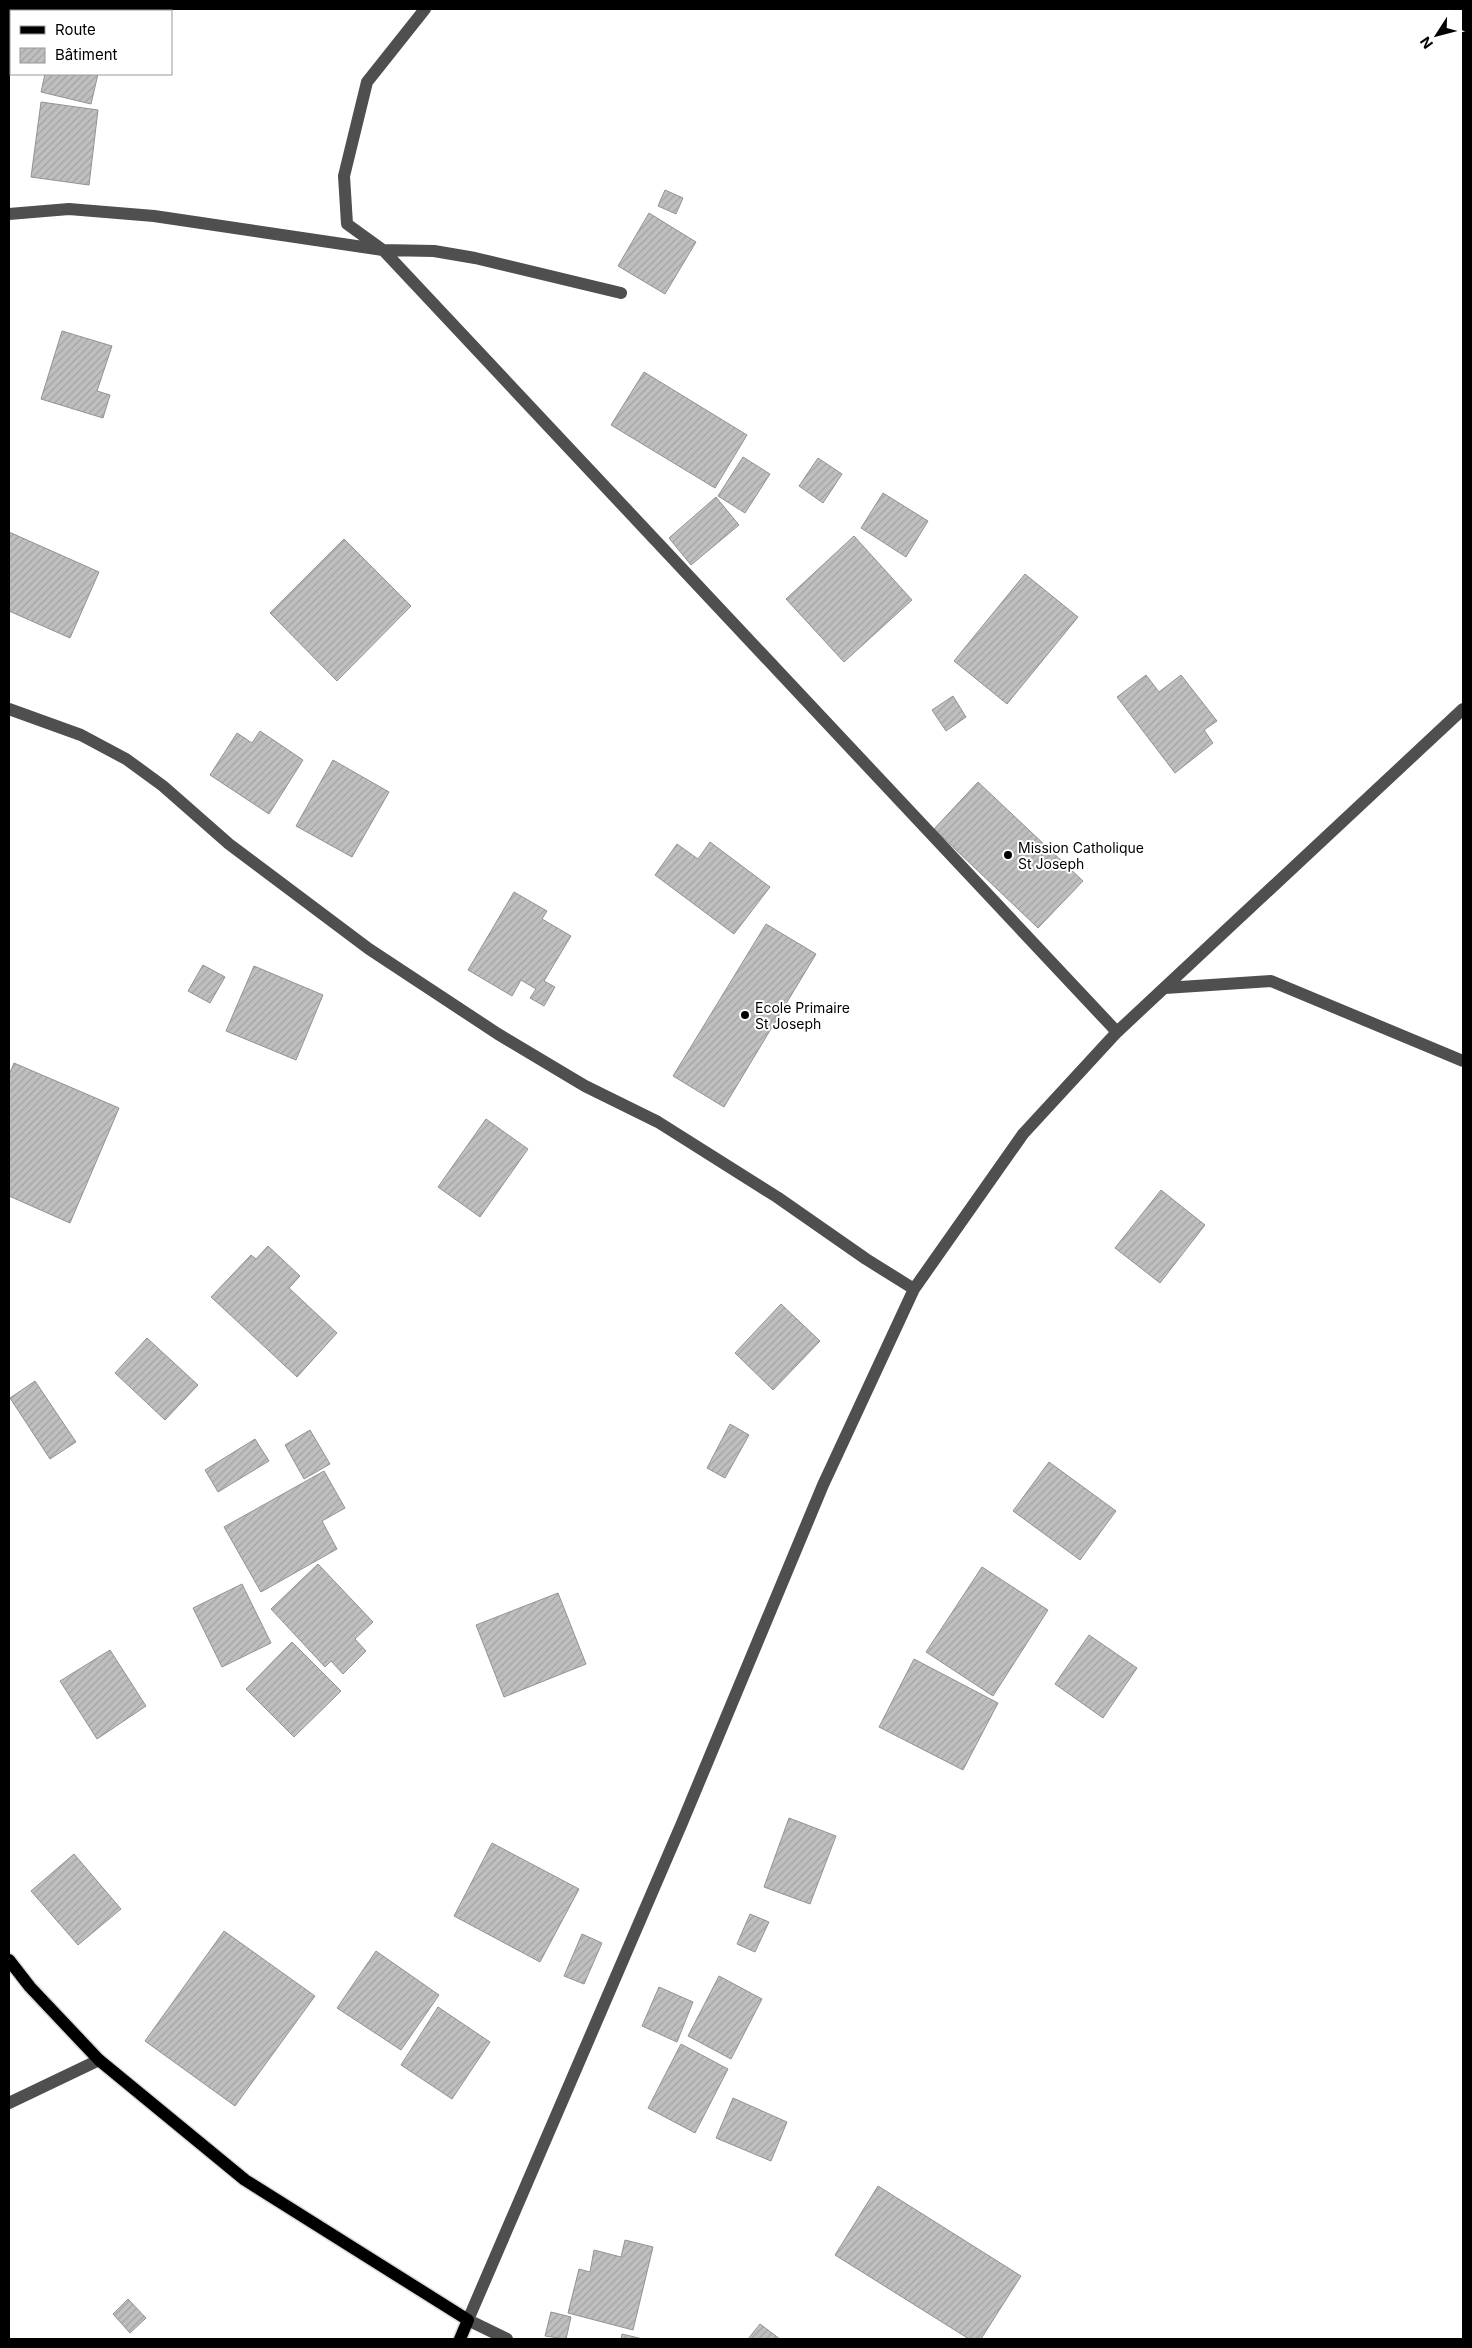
<svg xmlns="http://www.w3.org/2000/svg" width="1472" height="2348" font-family="Inter,sans-serif">
<defs>
<pattern id="building-hatch" width="6" height="6" patternUnits="userSpaceOnUse" patternTransform="scale(1.25)"><rect width="6" height="6" fill="#bfbfbf"/><path d="M-1 1l2-2M0 6l6-6M5 7l2-2" fill="none" stroke="#a2a2a2"/></pattern>
</defs>
<rect width="100%" height="100%" fill="#fff"/>
<!-- building -->
<path fill="url(#building-hatch)" stroke="#939393" d="M45 74H98L91 104 41 92Z
M41 102 98 110 89 185 31 177Z
M665 190 683 198 676 214 658 206Z
M649 213 696 242 665 294 618 266Z
M62 331 112 346 97 391 110 395 103 418 41 399Z
M644 372 747 435 715 488 611 425Z
M743 457 770 474 745 513 718 496Z
M818 458 842 474 823 503 799 486Z
M883 493 928 521 906 557 861 528Z
M716 497 739 525 691 565 669 538Z
M9 532 99 572 70 638 9 611Z
M854 536 912 600 844 662 786 599Z
M344 539 411 606 337 681 270 613Z
M1025 574 1078 617 1007 704 954 661Z
M1146 675 1159 692 1181 675 1217 721 1204 730 1213 743 1175 773 1117 697Z
M953 696 966 717 946 731 932 710Z
M260 731 303 760 269 814 210 775 237 733 252 743Z
M333 760 389 792 352 857 296 826Z
M978 782 1083 881 1038 928 934 829Z
M710 842 770 887 734 934 655 875 677 844 698 859Z
M514 892 547 911 542 919 571 936 544 981 555 987 544 1006 530 998 536 989 521 980 512 996 468 970Z
M766 924 816 954 724 1107 673 1076Z
M203 965 225 977 210 1003 188 991Z
M254 966 323 995 296 1060 226 1031Z
M14 1063 119 1108 70 1223 9 1196V1075Z
M486 1119 528 1149 480 1217 438 1187Z
M1161 1190 1205 1225 1160 1283 1115 1248Z
M268 1246 300 1276 289 1288 337 1333 297 1377 211 1297 251 1255 256 1259Z
M781 1304 820 1341 773 1390 735 1353Z
M147 1338 198 1385 165 1420 115 1373Z
M35 1381 76 1442 50 1459 10 1398Z
M730 1424 749 1435 725 1478 707 1468Z
M310 1430 330 1464 304 1479 285 1445Z
M255 1439 269 1461 218 1492 205 1470Z
M1049 1462 1116 1511 1080 1560 1013 1511Z
M324 1471 345 1508 322 1521 337 1549 261 1592 224 1527Z
M318 1564 373 1622 355 1639 366 1651 343 1674 331 1661 325 1667 271 1609Z
M982 1567 1048 1610 993 1696 926 1652Z
M242 1584 271 1643 222 1667 193 1608Z
M558 1593 586 1664 504 1697 476 1625Z
M1089 1635 1137 1668 1103 1718 1055 1684Z
M292 1642 341 1691 294 1737 246 1689Z
M110 1650 146 1706 97 1739 60 1681Z
M914 1659 998 1703 963 1770 879 1727Z
M789 1818 836 1836 810 1904 764 1887Z
M492 1843 579 1889 540 1962 454 1916Z
M74 1854 121 1909 78 1945 31 1891Z
M750 1914 769 1922 755 1952 737 1944Z
M224 1931 315 1996 235 2106 145 2041Z
M582 1934 602 1943 584 1984 564 1976Z
M376 1951 439 1995 401 2050 337 2008Z
M719 1976 762 1999 731 2059 688 2036Z
M659 1987 693 2002 677 2042 642 2026Z
M438 2007 490 2042 452 2099 401 2065Z
M681 2044 728 2069 695 2133 648 2108Z
M733 2098 787 2122 771 2161 716 2138Z
M878 2186 1021 2276 981 2339H969L835 2255Z
M625 2240 653 2247 633 2330 568 2313 579 2269 590 2272 594 2250 621 2257Z
M128 2299 146 2318 130 2333 113 2314Z
M551 2312 571 2317 566 2339 545 2336Z
M760 2324 780 2339H748Z
M622 2334 643 2339H621Z"/>
<g fill="none" stroke-linecap="round" stroke-linejoin="round">
<!-- major casing -->
<g stroke="#dbdbdb" stroke-width="15">
<path id="major" d="M9 1960 30 1987 99 2060 245 2180 468 2320 460 2339"/>
</g>
<!-- minor -->
<path stroke="#4f4f4f" stroke-width="12" d="M425 9 367 82 344 176 347 224 383 250 1117 1032
M9 214 69 209 154 216 383 250 434 251 475 258 621 293
M9 709 81 735 126 759 163 786 229 844 369 949 498 1034 585 1086 658 1122 777 1197 866 1259 914 1289
M1165 988 1271 981 1463 1061
M9 2103 99 2060
M507 2339 468 2320 682 1823 823 1485 914 1289 1023 1134 1117 1032 1463 709"/>
<!-- major -->
<use href="#major" stroke="#000" stroke-width="12"/>
</g>
<!-- markers -->
<g fill="#000" stroke="#fff" stroke-width="2">
<circle cx="1008" cy="855" r="5"/>
<circle cx="745" cy="1015" r="5"/>
</g>
<g text-anchor="middle" dominant-baseline="central" stroke-width="4" stroke-linejoin="round" paint-order="stroke">
<!-- poi labels -->
<g font-size="14" fill="#000" stroke="#fff" text-anchor="start">
<text x="1018" y="847">Mission Catholique<tspan x="1018" dy="16">St Joseph</tspan></text>
<text x="755" y="1007">Ecole Primaire<tspan x="755" dy="16">St Joseph</tspan></text>
</g>
</g>
<!-- border -->
<rect width="1472" height="2348" fill="none" stroke="#000000" stroke-width="20"/>
<!-- legend -->
<rect x="10" y="10" width="162" height="65" fill="#ffffff" stroke="#999999"/>
<rect x="20" y="26" width="25" height="8" fill="#000000" stroke="#999999"/>
<text x="55" y="35" font-size="15" fill="#000000">Route</text>
<rect x="20" y="48" width="25" height="15" fill="url(#building-hatch)" stroke="#999999"/>
<text x="55" y="60" font-size="15" fill="#000000">Bâtiment</text>
<!-- north arrow -->
<g transform="translate(1437 35) rotate(234)" stroke="#ffffff" stroke-width="4" paint-order="stroke">
<path d="M0-4L9 19L0 12L-9 19Z" fill="#000000"/>
<text y="-8" font-size="14" font-weight="bold" text-anchor="middle" fill="#000000">N</text>
</g>
</svg>
